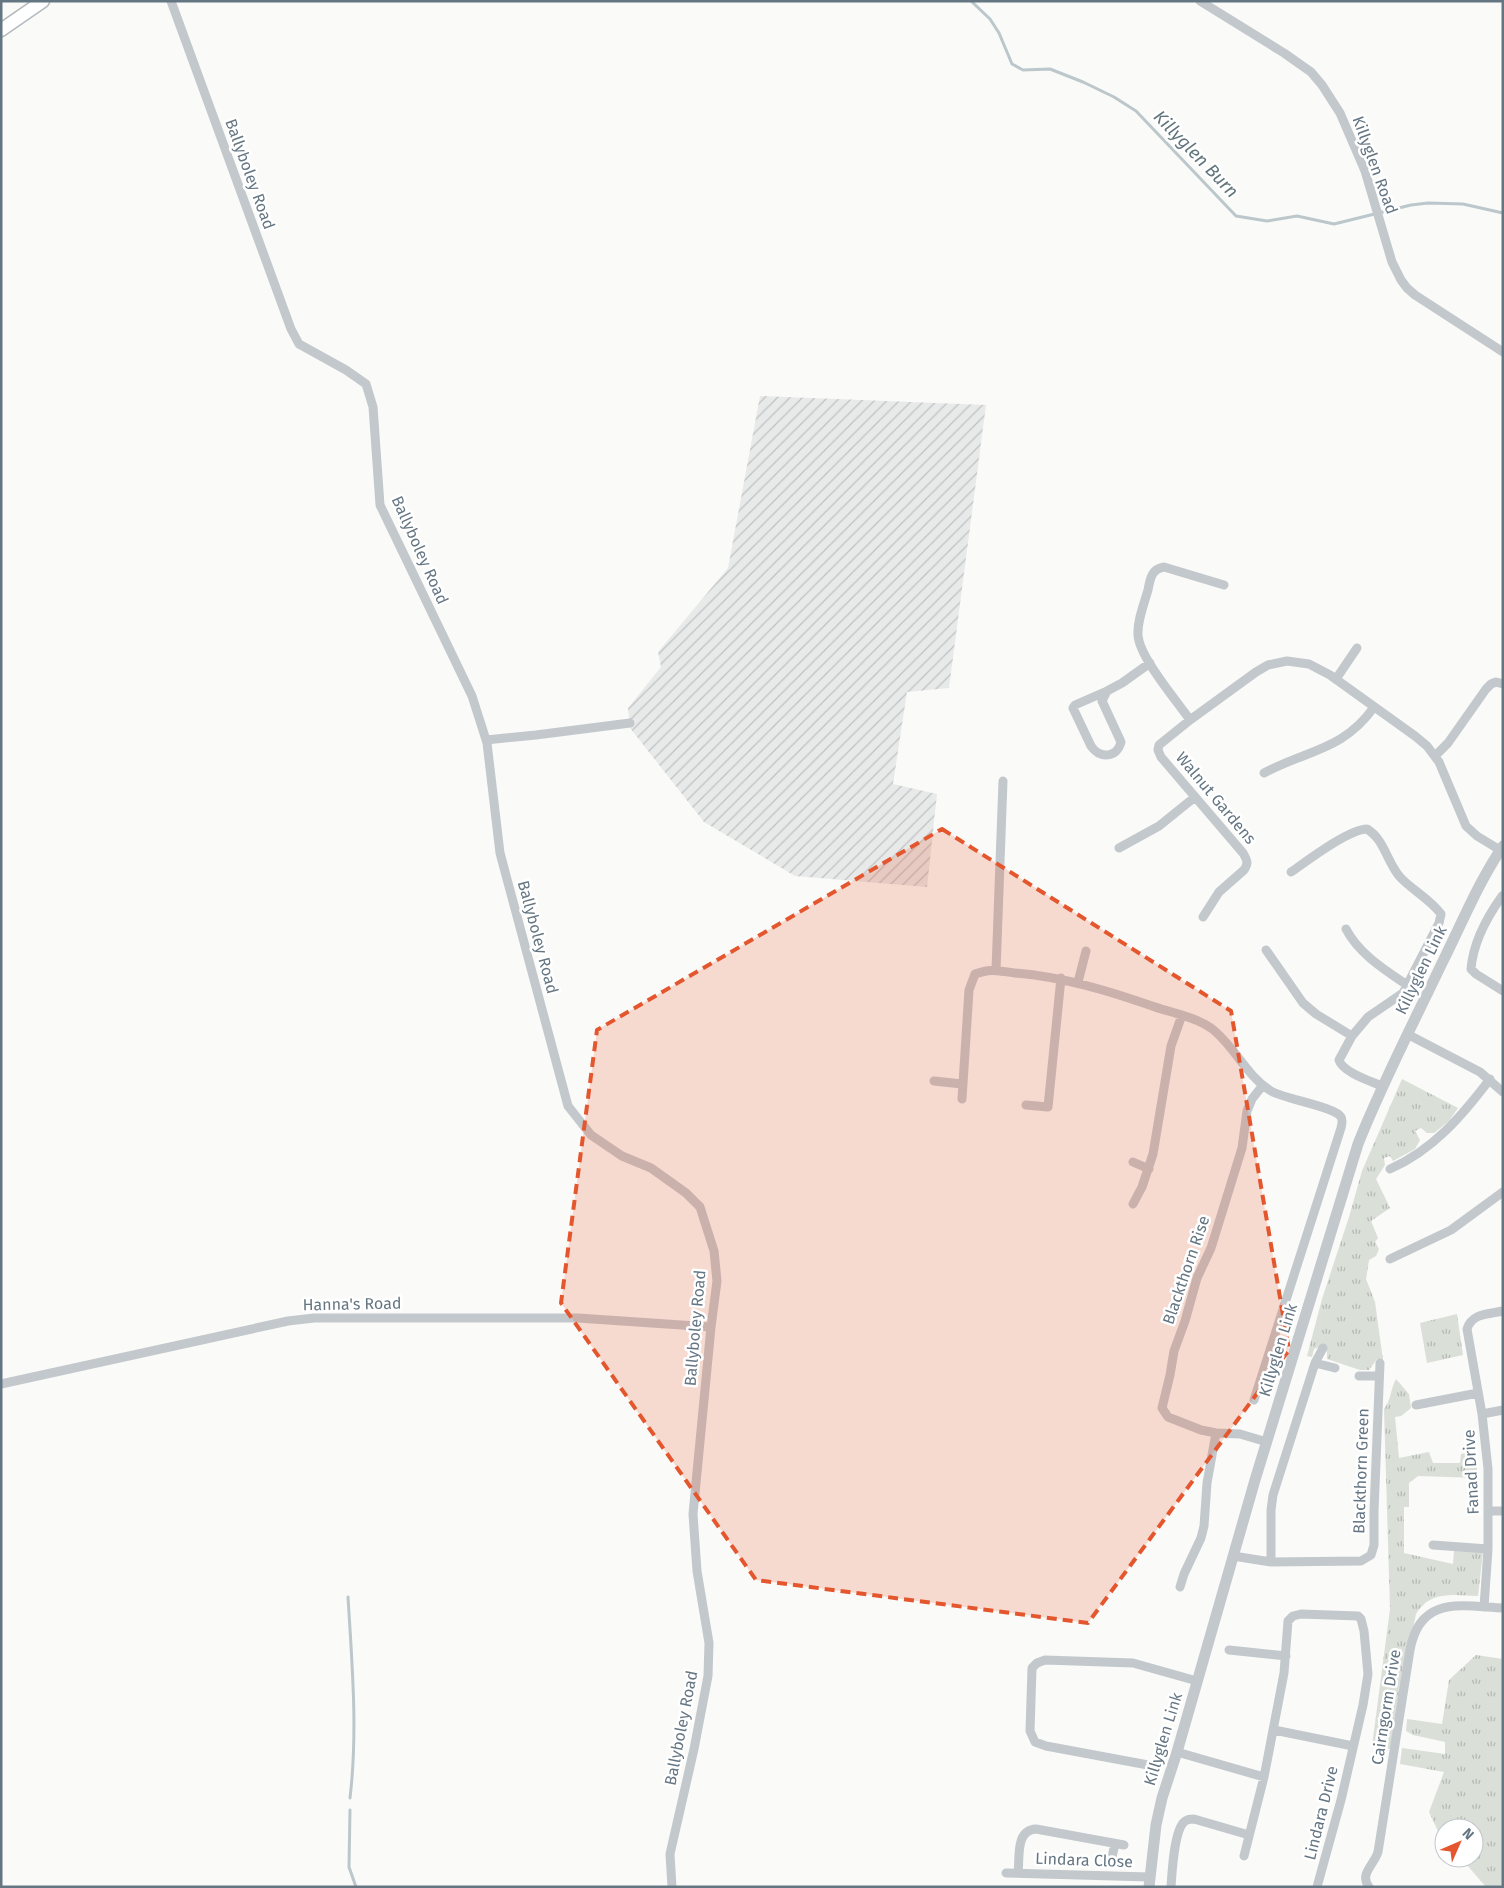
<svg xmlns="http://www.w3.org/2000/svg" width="1504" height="1888" font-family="'Fira Sans',sans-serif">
<defs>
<pattern id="industrial-furrows" width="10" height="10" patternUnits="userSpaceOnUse" patternTransform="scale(1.25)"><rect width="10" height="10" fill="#e8e9e9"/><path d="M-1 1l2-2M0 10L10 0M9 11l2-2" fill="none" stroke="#c0c1c2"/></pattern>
<pattern id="grass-tufts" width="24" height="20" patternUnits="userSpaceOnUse" patternTransform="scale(1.25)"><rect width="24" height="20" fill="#dadfd7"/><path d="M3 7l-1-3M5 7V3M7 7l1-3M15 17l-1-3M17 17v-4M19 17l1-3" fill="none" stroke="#b4b9b4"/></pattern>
</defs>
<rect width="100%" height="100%" fill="#fafaf8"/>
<!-- industrial -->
<path fill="url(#industrial-furrows)" d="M760 396 986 405 949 688 907 692 893 784 937 794 927 887 795 876 704 822 630 728 628 708 661 667 658 652 728 568Z"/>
<!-- grass -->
<path fill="url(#grass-tufts)" d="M1402 1079 1458 1108 1449 1121 1434 1133H1427L1421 1128 1415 1131 1420 1140 1415 1149 1393 1161 1390 1156 1384 1158 1385 1165 1376 1179 1390 1208 1371 1221 1378 1238 1375 1242 1379 1249 1376 1256 1369 1260 1366 1279 1375 1302 1383 1360 1377 1359 1369 1370H1360L1327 1359V1352L1322 1346 1314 1349 1312 1357 1307 1356 1322 1299 1349 1217 1362 1171Z
M1457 1314 1463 1355 1427 1363 1420 1323Z
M1396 1379 1409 1394 1411 1408 1401 1416 1395 1417 1399 1458 1429 1452 1433 1463H1460L1461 1454 1475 1451 1478 1478 1418 1476 1409 1483V1507H1404V1553L1453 1564 1454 1550 1483 1552 1478 1596C1454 1595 1430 1590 1416 1614L1390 1749 1372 1746 1390 1609 1384 1409C1392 1398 1390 1390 1396 1379Z
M1476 1655 1503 1659V1887H1486L1461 1858H1474V1828H1444V1838L1438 1831 1429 1812 1444 1772 1400 1764 1402 1748 1445 1754V1742L1413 1735 1406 1731 1407 1719 1442 1724 1449 1680Z"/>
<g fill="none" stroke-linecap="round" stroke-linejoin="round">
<!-- stream -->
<path stroke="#bbc7cb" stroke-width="3" d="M971 1 990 19 999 33 1012 64 1023 70 1050 69 1083 82 1114 97 1136 111 1236 216 1267 221 1297 216 1334 224 1411 205 1428 203 1463 204 1503 213
M348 1597C352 1664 358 1731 350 1798
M350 1810 349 1867 356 1887"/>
<!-- secondary casing -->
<g stroke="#b3babf" stroke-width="15">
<path id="secondary" d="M1 30 43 1"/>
</g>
<!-- minor -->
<path stroke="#c3c8cc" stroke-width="9" d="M171 1 291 329 299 344 346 370 366 384 373 407 380 505 472 696 487 743 500 853 568 1106 591 1135 622 1156 651 1168 686 1193 700 1207 714 1251 717 1281 711 1327 693 1514 697 1571 709 1643 708 1676 694 1749 670 1854 672 1887
M1200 1 1284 53 1311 72 1322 85 1340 113 1365 171 1392 262 1401 280 1407 288 1415 295 1503 352
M1336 679 1357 648
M1107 691 1075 705 1073 708 1091 746C1100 759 1117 758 1121 742L1102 701 1107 691 1122 683 1150 663
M1190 720C1177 701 1139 657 1138 635 1137 621 1144 604 1148 590 1150 580 1151 569 1164 567L1224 585
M486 740 536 735 630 723
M1435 756 1448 743 1486 689 1491 684 1496 682 1503 684
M1264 773C1307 750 1344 750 1374 707
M1119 848 1159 826 1195 797
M1291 872C1307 861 1349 829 1367 829 1384 839 1387 862 1400 877 1412 890 1430 899 1441 914L1439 923 1403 993 1368 1017 1352 1036 1339 1060C1342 1072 1370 1081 1382 1086
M1502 896C1487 917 1473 943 1471 969L1476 974 1503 991
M1203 917 1219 892 1244 870C1249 863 1247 860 1243 853L1161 757 1158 750 1159 745 1190 720 1256 672 1268 665 1287 661 1309 664 1330 675 1415 736 1427 746 1439 762 1466 826 1477 836 1500 850
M1346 929C1359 954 1385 970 1407 985
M1266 950 1303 1003 1316 1014 1352 1036
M996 970 1003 781
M1078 982 1086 951
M1407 1034 1480 1072 1503 1092
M934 1081 962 1084
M1263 1085 1252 1099 1247 1111 1242 1148 1211 1248 1197 1278 1185 1321 1174 1351 1170 1375 1162 1408 1168 1417 1201 1430 1216 1433 1240 1434 1267 1442
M962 1099 969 990 975 974C993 968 997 971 1015 973 1064 977 1109 991 1155 1007 1173 1013 1195 1017 1211 1028 1234 1045 1246 1076 1271 1091 1284 1099 1336 1107 1341 1117 1343 1120 1342 1124 1341 1128L1254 1400
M1026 1105 1048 1107 1061 978
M1133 1162 1149 1169
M1390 1169C1433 1150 1462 1116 1490 1079
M1133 1204 1142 1187 1153 1154 1171 1046 1182 1015
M1390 1259 1451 1230 1503 1192
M1315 1363 1335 1368
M1359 1376H1379
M1 1384 288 1321 314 1318H578L711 1327
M1416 1405 1478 1393
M1482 1414 1503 1410
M1489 1511H1503
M1433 1545 1488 1549
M1233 1556 1271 1562 1361 1561 1371 1555 1374 1545V1511L1380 1363
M1271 1562V1510L1273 1495 1315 1363 1323 1348
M1180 1587 1184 1574 1201 1538 1204 1526 1207 1483 1216 1433
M1484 1607 1488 1549V1469L1482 1414 1467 1329C1472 1313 1489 1314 1503 1311
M1229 1650 1286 1656
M1274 1730 1353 1746
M1177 1752 1264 1777
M1148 1765 1046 1746 1035 1742 1030 1731 1032 1668 1037 1663 1045 1660 1133 1663 1197 1681
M1244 1856 1264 1777 1284 1673 1288 1621 1293 1616 1301 1614 1358 1616 1361 1619 1364 1631 1368 1674 1363 1705 1341 1800 1317 1887
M1112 1857 1115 1844
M1006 1873 1149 1877
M1018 1873C1020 1858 1015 1830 1036 1829L1124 1845
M1171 1887C1172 1872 1174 1834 1183 1823 1186 1819 1190 1819 1194 1819L1249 1835
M1369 1887C1359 1874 1374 1865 1378 1852L1410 1650C1420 1595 1461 1606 1503 1608"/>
<!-- tertiary -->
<path stroke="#c3c8cc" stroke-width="11" d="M1149 1887 1156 1825 1162 1798 1177 1752 1255 1480 1358 1144C1383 1081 1414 1022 1443 961 1462 923 1479 881 1503 846"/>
<!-- secondary -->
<use href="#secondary" stroke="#fff" stroke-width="12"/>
</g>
<!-- marked area -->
<path fill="#e4572e" fill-opacity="0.2" stroke="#e4572e" stroke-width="4" stroke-dasharray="10 6" stroke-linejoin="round" d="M942 829 1231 1011 1289 1350 1088 1623 756 1580 561 1303 597 1030Z"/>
<g text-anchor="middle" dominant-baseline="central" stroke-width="5" stroke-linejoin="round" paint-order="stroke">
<!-- street labels -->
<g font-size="16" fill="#657683" stroke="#fff">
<text transform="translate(1375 165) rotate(70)">Killyglen Road</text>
<text transform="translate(250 174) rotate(70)">Ballyboley Road</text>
<text transform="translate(420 550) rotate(66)">Ballyboley Road</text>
<text transform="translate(1216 798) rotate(50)">Walnut Gardens</text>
<text transform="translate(538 937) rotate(75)">Ballyboley Road</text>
<text transform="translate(1421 970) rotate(-64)">Killyglen Link</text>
<text transform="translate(1186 1270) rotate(-71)">Blackthorn Rise</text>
<text transform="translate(352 1304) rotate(-1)">Hanna's Road</text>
<text transform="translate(695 1328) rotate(-85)">Ballyboley Road</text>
<text transform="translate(1278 1350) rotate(-73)">Killyglen Link</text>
<text transform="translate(1361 1471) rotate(-88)">Blackthorn Green</text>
<text transform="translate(1471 1472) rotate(-93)">Fanad Drive</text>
<text transform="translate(1386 1707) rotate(-81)">Cairngorm Drive</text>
<text transform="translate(681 1728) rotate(-79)">Ballyboley Road</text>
<text transform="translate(1163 1739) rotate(-73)">Killyglen Link</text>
<text transform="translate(1321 1813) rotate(-76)">Lindara Drive</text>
<text transform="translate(1084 1860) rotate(2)">Lindara Close</text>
</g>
<!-- water labels -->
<g font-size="18" font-style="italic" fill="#60757c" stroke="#fff">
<text transform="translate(1196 154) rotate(46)">Killyglen Burn</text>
</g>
</g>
<!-- border -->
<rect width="1504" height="1888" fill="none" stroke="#657683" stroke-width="5"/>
<!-- north arrow -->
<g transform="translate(1459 1843) rotate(45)"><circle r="24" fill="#ffffff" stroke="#c1c8cd"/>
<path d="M0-4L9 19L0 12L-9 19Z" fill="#e4572e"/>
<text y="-8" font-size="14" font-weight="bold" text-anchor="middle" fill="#657683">N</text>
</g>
</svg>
